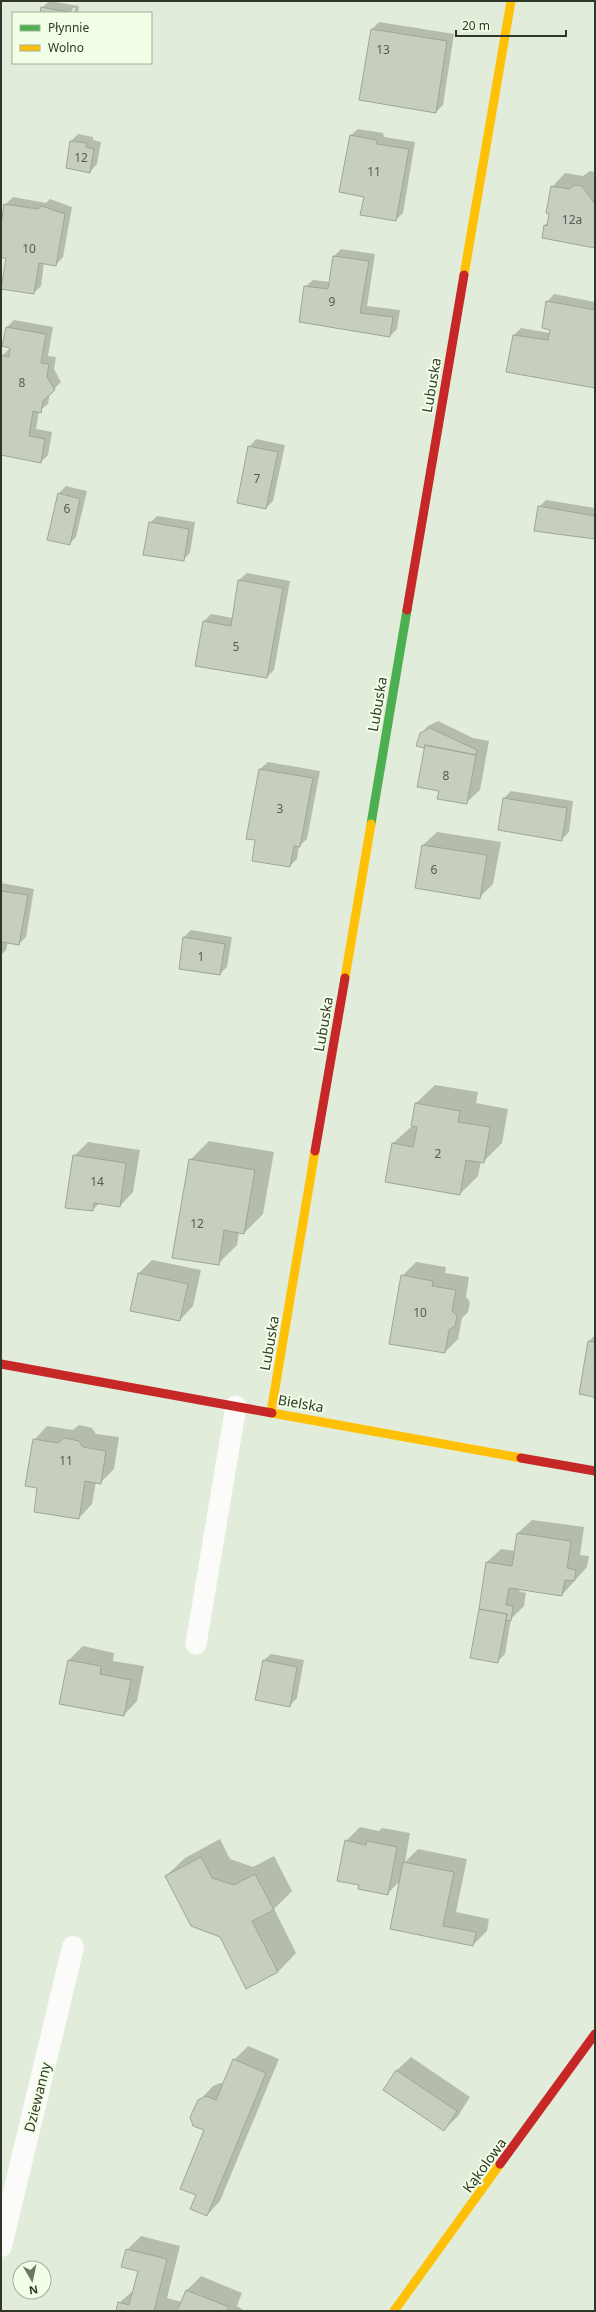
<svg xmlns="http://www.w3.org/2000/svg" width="596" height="2312" font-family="'Noto Sans',sans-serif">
<rect width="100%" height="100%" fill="#e2ecda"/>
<!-- shadow -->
<path fill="#0003" d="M49 1 79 6 78 13H74L75 8H73L71 13H41L42 8Z
M379 22 454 34 443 105 436 112 372 29Z
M358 129 383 133 384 137 415 142 403 213 396 220 365 196 350 136Z
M78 134 93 137V140L101 142 97 164 90 172 67 168 71 141Z
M590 171 595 172V247L545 225 549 221 552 187 565 173 583 176Z
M13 197 46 203 50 199 72 207 63 257 56 265 44 263 41 286 34 293 7 257H1V231L5 205Z
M341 249 375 254 367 306 400 310 397 329 390 336 305 287 313 280 330 282 334 256Z
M554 294 595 302V387L514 335 521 328 550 333 547 302Z
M14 320 53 327 48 356 56 357 54 369 61 382 50 393 48 404 39 411 36 429 52 432 48 455 41 462 1 454V361L2 356 9 349H11L7 327Z
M256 439 285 445 273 501 266 508 249 447Z
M66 486 87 491 76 537 69 544 59 493Z
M546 500 595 508V538L539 507Z
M157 516 195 522 190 553 183 560 150 523Z
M247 573 290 581 274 670 267 677 204 621 211 614 233 618 239 580Z
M438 721 473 738 489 741 480 790 466 803 440 790 426 745 424 747 421 734 428 726Z
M268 762 320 771 307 839 299 846 297 859 290 866 256 839 248 838 260 769Z
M511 791 573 801 569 832 562 839 504 798Z
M437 832 501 842 493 884 479 898 423 845Z
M1 883 34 889 26 937 19 944 8 942 6 950 1 955Z
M191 930 232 937 227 967 220 974 184 937Z
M435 1085 478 1092 476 1103 508 1109 502 1143 483 1162 481 1161 478 1176 460 1194 392 1144 413 1125 416 1103Z
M209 1141 274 1152 263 1214 244 1233 239 1232 237 1245 218 1264 190 1160Z
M88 1142 140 1150 133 1192 120 1206 100 1203 92 1210 74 1156Z
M152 1260 201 1270 193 1306 180 1320 139 1273Z
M416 1262 446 1267 445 1273 469 1277 466 1297 470 1302 468 1312 462 1318 458 1339 445 1352 402 1276Z
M595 1335V1398V1396L580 1393 589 1341Z
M79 1425 92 1428 96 1434 119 1437 114 1469 100 1483 96 1482 92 1504 79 1518 39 1488 34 1440 47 1426 73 1430Z
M532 1520 584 1527 580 1555 589 1556 587 1567 562 1595 520 1589 519 1591 526 1593 524 1606 511 1619 505 1654 498 1661 487 1562 501 1549 516 1551 518 1533Z
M83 1646 114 1653 113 1661 144 1666 137 1701 124 1715 60 1703 69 1660Z
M271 1654 304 1660 297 1698 290 1705 263 1661Z
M360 1827 379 1831 382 1828 410 1833 405 1862 418 1849 467 1859 456 1912 489 1919 487 1931 473 1945 391 1928 400 1881 387 1894 360 1884 346 1841Z
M220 1839 230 1859 253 1867 274 1856 292 1891 274 1909 296 1953 278 1972 221 1936 166 1876 185 1858Z
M248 2046 279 2059 220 2201 207 2215 198 2195 205 2130 199 2101 213 2086 220 2083 224 2084 234 2060Z
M411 2057 470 2097 458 2116 444 2130 384 2090 397 2070Z
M141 2236 180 2246 167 2298 182 2302 187 2290 201 2276 242 2293 237 2306 245 2311H117L119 2303 134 2290 139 2271 127 2250Z"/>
<!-- building -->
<path fill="#c6cec0" stroke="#9ea698" d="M41 7 73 13H40Z
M371 29 447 41 436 113 359 100Z
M350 135 376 140 377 144 409 149 396 221 360 215 364 197 339 192Z
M70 141 87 143 86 147 94 149 90 173 66 168Z
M575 185 582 186 595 204V248L542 238 544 225 547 226 549 214 546 213 551 186 569 189Z
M4 204 38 209 42 206 65 214 56 266 39 263 34 294 1 289 6 258H1V225Z
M333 256 369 261 360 313 393 317 390 337 299 322 304 286 328 289Z
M546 301 595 310V388L506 372 513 335 548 340 550 330 542 328Z
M6 327 46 334 41 363 49 364 47 377 55 390 43 401 41 413 33 411 29 436 45 439 41 463 1 455V355L9 357 10 348 2 346Z
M248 446 278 452 266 509 237 503Z
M58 493 80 499 70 545 47 540Z
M538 506 595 516V539L534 531Z
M149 522 189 529 184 561 143 555Z
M238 580 283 588 267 678 195 666 203 621 231 626Z
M430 728 477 750 476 755 425 745 424 748 416 746 420 733Z
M425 745 476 755 467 804 437 799 439 791 417 787Z
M259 769 313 778 300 847 294 846 290 867 252 861 255 840 246 839Z
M503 798 567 808 562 841 498 830Z
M422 845 487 855 480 899 415 888Z
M1 891 28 895 19 945 2 942 1 949Z
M183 937 225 944 220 975 179 969Z
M415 1103 460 1111 458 1122 490 1127 484 1163 466 1160 460 1195 385 1182 392 1143 413 1147 417 1127 411 1126Z
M73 1155 126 1163 120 1207 94 1203 93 1211 65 1208Z
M189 1159 255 1170 244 1234 224 1230 219 1265 172 1258Z
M138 1273 188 1284 180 1321 130 1311Z
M401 1275 433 1281 432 1286 456 1290 452 1311 457 1316 455 1326 449 1330 445 1353 389 1344Z
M588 1341 595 1342V1399L594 1397 579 1394Z
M64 1438 79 1441 83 1447 106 1451 101 1484 85 1481 79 1519 34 1512 37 1488 25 1486 33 1439 58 1443Z
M517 1533 571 1541 567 1568 576 1570 574 1581 565 1580 562 1596 509 1588 506 1605 513 1606 511 1621 506 1620 507 1614 479 1609 486 1562 512 1566Z
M479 1609 507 1614 498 1663 470 1658Z
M68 1660 101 1666 100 1674 131 1680 124 1716 59 1704Z
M263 1660 297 1667 290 1707 255 1700Z
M345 1840 366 1845 367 1841 397 1847 388 1895 358 1889 359 1885 337 1881Z
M201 1857 212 1878 234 1885 255 1874 274 1910 252 1921 278 1972 246 1989 220 1937 191 1926 165 1876Z
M403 1862 454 1872 443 1926 476 1932 473 1946 390 1929Z
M233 2059 266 2073 207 2216 190 2209 196 2195 180 2189 204 2130 193 2126 190 2117 198 2100 206 2096 216 2100Z
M396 2070 457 2111 444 2131 383 2090Z
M126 2249 167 2259 154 2311H116L118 2302 129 2305 138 2271 121 2267Z
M186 2290 229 2307 227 2311H177Z"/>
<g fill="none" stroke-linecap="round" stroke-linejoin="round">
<!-- lane -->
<path stroke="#fbfcf9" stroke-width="21" d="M196 1644 236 1406"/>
<!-- street -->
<path stroke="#fbfcf9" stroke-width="22" d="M1 2246 73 1947"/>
<!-- fast -->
<path stroke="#4caf50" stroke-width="9" d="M371 824 407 610"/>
<!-- slow -->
<path stroke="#ffc107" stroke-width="9" d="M464 275 511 1
M345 978 371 824
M271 1412 315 1151
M272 1413 521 1458
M394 2311 500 2164"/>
<!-- jam -->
<path stroke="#c62828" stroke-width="9" d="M407 610 464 275
M315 1151 345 978
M1 1364 272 1413
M521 1458 595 1471
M500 2164 595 2034"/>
</g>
<g text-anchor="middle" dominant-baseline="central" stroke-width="4" stroke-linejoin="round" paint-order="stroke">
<!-- number labels -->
<g font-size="12" fill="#565d50">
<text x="383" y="49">13</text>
<text x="81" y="157">12</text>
<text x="374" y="171">11</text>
<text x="572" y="219">12a</text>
<text x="29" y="248">10</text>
<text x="332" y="301">9</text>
<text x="22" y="382">8</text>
<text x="257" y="478">7</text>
<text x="67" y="508">6</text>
<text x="236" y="646">5</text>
<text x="446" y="775">8</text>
<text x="280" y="808">3</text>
<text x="434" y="869">6</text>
<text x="201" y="956">1</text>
<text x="438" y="1153">2</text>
<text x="97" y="1181">14</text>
<text x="197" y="1223">12</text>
<text x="420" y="1312">10</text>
<text x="66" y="1460">11</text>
</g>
<!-- street labels -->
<g font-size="14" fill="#30372a" stroke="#f0ffe5">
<text transform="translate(431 385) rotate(-80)">Lubuska</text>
<text transform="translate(377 704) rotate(-80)">Lubuska</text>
<text transform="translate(323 1024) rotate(-80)">Lubuska</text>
<text transform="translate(269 1343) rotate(-80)">Lubuska</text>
<text transform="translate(301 1403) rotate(10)">Bielska</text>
<text transform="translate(37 2097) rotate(-76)">Dziewanny</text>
<text transform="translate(484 2165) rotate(-54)">Kąkolowa</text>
</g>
</g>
<!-- border -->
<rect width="596" height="2312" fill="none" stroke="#30372a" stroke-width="4"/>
<!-- legend -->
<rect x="12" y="12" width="140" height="52" fill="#f0ffe5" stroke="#a3af9a"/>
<rect x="20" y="25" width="20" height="6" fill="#4caf50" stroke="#a3af9a"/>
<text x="48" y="32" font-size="12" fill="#30372a">Płynnie</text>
<rect x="20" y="45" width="20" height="6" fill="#ffc107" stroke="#a3af9a"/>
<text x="48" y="52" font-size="12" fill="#30372a">Wolno</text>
<!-- north arrow -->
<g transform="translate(32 2280) rotate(171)"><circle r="19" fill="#f0ffe5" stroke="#a3af9a"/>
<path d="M0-3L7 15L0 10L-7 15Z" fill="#6e7668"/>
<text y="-6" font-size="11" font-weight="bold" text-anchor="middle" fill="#30372a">N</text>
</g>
<!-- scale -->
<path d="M456 30v6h110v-6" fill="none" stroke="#30372a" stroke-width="2"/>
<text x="462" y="30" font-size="12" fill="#30372a" stroke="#f0ffe5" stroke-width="3" paint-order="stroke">20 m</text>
</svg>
